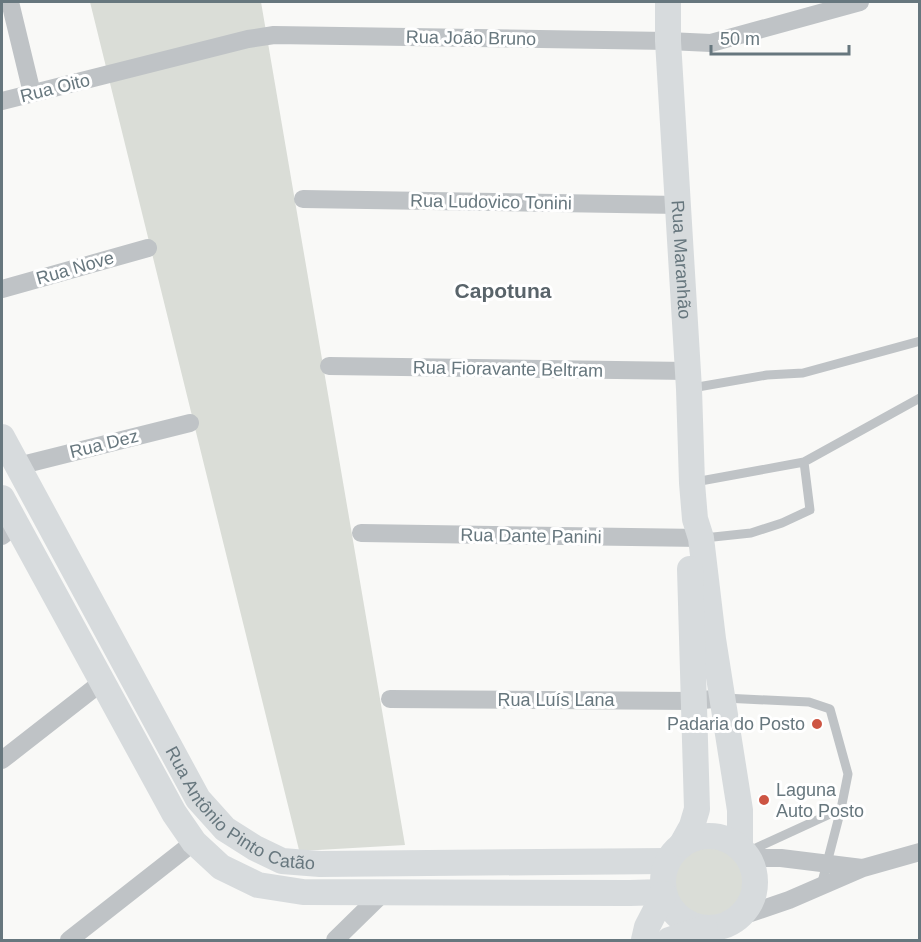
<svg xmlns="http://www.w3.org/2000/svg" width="921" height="942" font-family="Arial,sans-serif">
<rect width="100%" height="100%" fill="#f9f9f7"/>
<!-- green -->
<path fill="#daddd7" d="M90 2H261L405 845 318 850H299Z
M710 846C716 847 722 848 727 851 745 860 754 884 744 902 741 906 737 908 733 911 724 918 714 921 703 919 699 919 693 919 690 918 684 916 679 910 676 905 658 877 680 849 710 846Z"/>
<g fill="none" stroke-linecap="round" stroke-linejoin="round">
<!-- lane -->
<path stroke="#bfc3c6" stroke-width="9" d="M692 388 767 375 803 373 920 341
M695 482 804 462 920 398
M704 538 751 533 782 523 810 510 804 462
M724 698 809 702 830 709 848 774 841 809 821 886
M745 853 841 809"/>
<!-- street -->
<path stroke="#bfc3c6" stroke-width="18" d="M10 2 32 93
M2 101 248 39 274 35 668 41 711 43 860 2
M303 199 679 205
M2 289 148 248
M329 366 688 371
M18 466 190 423
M361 533 701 538
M2 536 16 525
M390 699 694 701 722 698
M2 760 102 682
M749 858H781L862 868
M739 917 789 900 863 868 920 852
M69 940 194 842
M335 940 384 892"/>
<!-- secondary -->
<g stroke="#d7dbdd" stroke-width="26">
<path id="s1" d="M668 2V41L689 389 692 483 695 519 701 538 713 639 740 810V847"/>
<path id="s2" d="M2 437 198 799 225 829 255 848 282 861 320 864 667 861"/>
<path d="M2 498 174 813 194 842 221 867 258 885 303 892 630 893 663 892"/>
<circle cx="709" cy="882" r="46"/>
<path d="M682 844 692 826 697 809 690 569"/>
<path d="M644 940 647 927 664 894"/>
<path d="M669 940 705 928"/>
</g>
</g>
<!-- markers -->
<g fill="#cd5543" stroke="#fff" stroke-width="2">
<circle cx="817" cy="724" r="6"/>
<circle cx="764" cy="800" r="6"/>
</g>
<g text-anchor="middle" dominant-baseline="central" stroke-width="6" stroke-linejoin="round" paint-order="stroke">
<!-- street labels -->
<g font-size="18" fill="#67777e" stroke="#fff">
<text transform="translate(471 38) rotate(1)">Rua João Bruno</text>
<text transform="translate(55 88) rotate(-14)">Rua Oito</text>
<text transform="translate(491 202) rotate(1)">Rua Ludovico Tonini</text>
<text stroke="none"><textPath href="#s1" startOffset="258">Rua Maranhão</textPath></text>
<text transform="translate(75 268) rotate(-16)">Rua Nove</text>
<text transform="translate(508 369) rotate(1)">Rua Fioravante Beltram</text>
<text transform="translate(104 444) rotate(-14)">Rua Dez</text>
<text transform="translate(531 536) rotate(1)">Rua Dante Panini</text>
<text x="556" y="700">Rua Luís Lana</text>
<text stroke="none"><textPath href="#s2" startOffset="452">Rua Antônio Pinto Catão</textPath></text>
</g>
<!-- poi labels -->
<g font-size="18" fill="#67777e" stroke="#fff" text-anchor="end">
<text x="805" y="724">Padaria do Posto</text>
<text x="776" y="790" text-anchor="start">Laguna<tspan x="776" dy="21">Auto Posto</tspan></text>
</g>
<!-- quarter labels -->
<g font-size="21" font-weight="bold" fill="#59646a" stroke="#fff">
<text x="503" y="290">Capotuna</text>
</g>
</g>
<!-- border -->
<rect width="921" height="942" fill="none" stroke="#67777e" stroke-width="6"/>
<!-- scale -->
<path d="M711 45v9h138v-9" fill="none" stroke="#67777e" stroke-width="3"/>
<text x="720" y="45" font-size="18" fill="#67777e" stroke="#ffffff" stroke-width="4.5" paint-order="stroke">50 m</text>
</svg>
